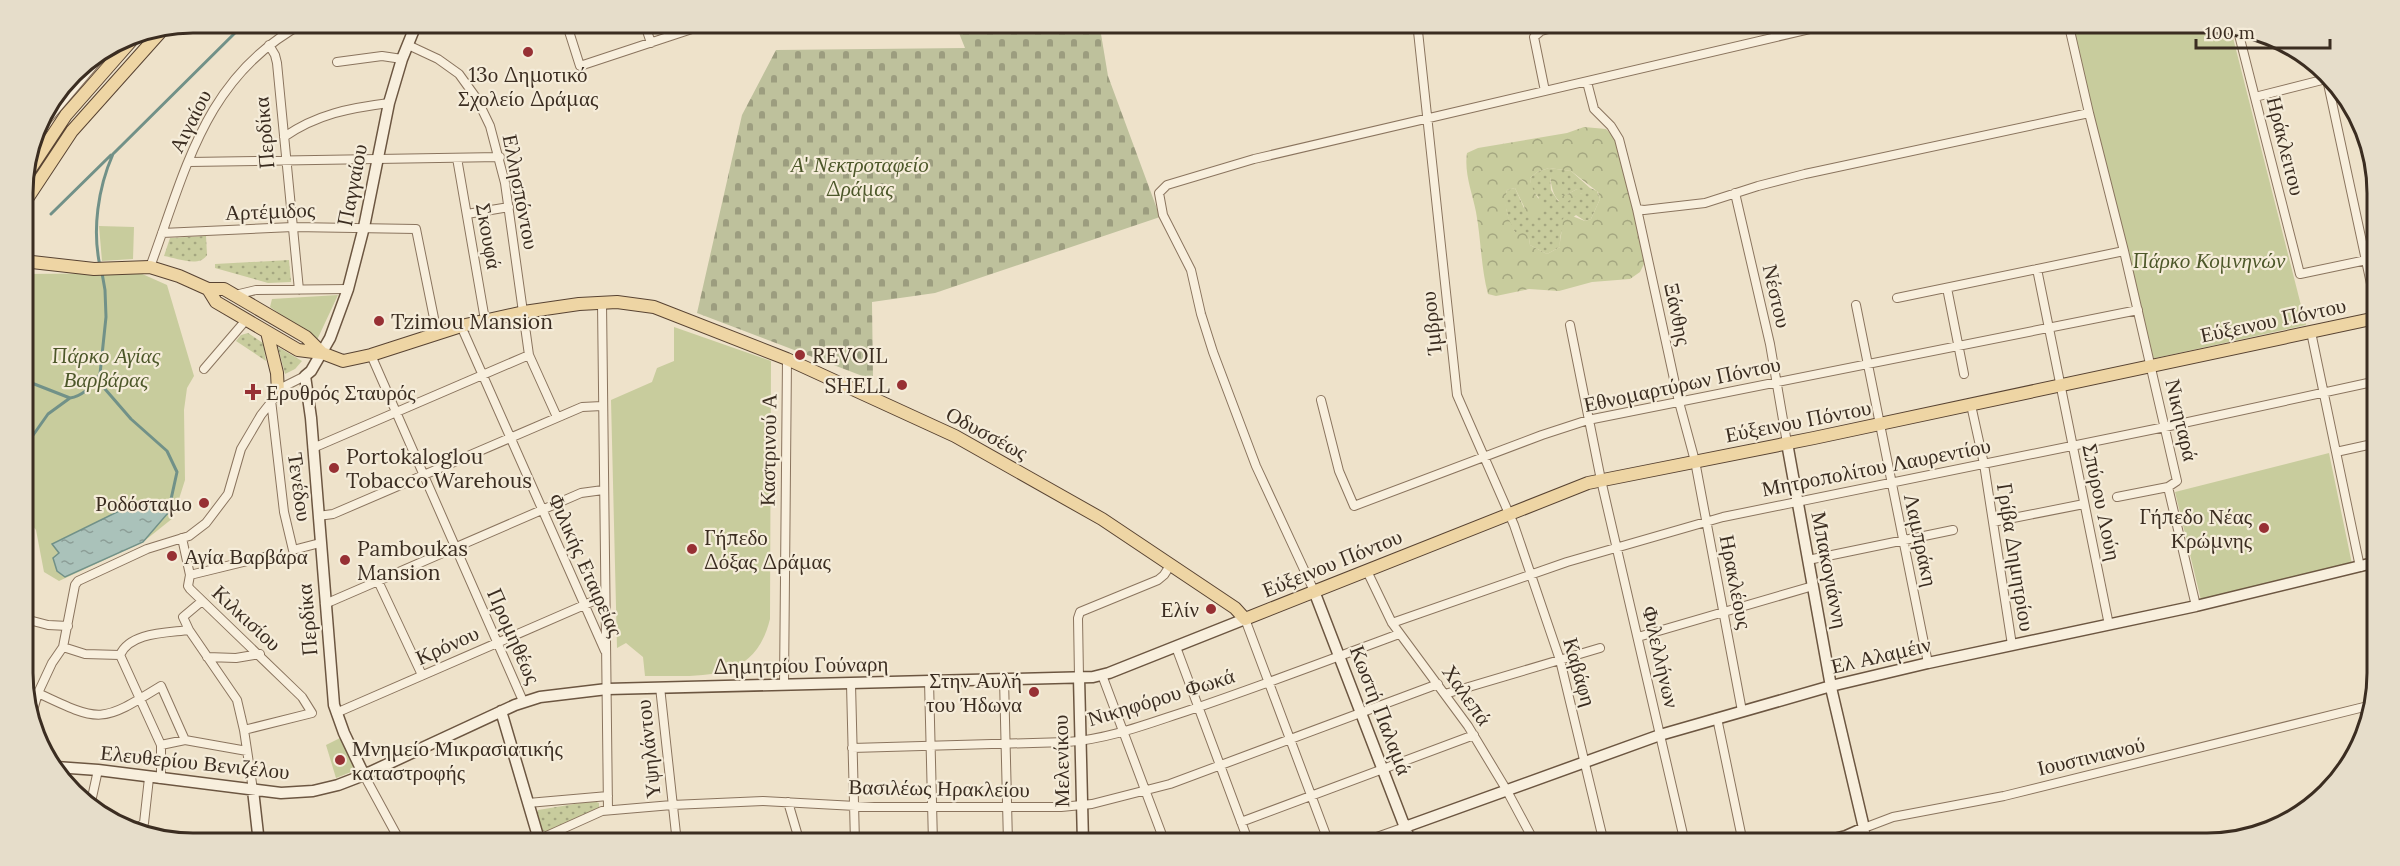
<svg xmlns="http://www.w3.org/2000/svg" width="2400" height="866" font-family="Lora,serif">
<defs>
<pattern id="grass-dots" width="8" height="8" patternUnits="userSpaceOnUse" patternTransform="scale(1.5)"><rect width="8" height="8" fill="#c8cc9d"/><path d="M2 2h.1M6 6h.1" fill="none" stroke="#a4a680" stroke-width="1.8" stroke-linecap="round"/></pattern>
<pattern id="forest-crowns" width="20" height="18" patternUnits="userSpaceOnUse" patternTransform="scale(1.5)"><rect width="20" height="18" fill="#c8cc9d"/><path d="M2 6a3 3 0 1 1 6 0M12 15a3 3 0 1 1 6 0" fill="none" stroke="#a4a680"/></pattern>
<pattern id="cemetery-stones" width="16" height="16" patternUnits="userSpaceOnUse" patternTransform="scale(1.5)"><rect width="16" height="16" fill="#bec19c"/><path d="M2 7V4a2 2 0 0 1 4 0v3zM10 15v-3a2 2 0 0 1 4 0v3z" fill="#9c9d7f"/></pattern>
<pattern id="water-ripples" width="26" height="14" patternUnits="userSpaceOnUse" patternTransform="scale(1.5)"><rect width="26" height="14" fill="#aac2ba"/><path d="M2 4q2-2 4 0t4 0M15 11q2-2 4 0t4 0" fill="none" stroke="#8c9e97"/></pattern>
</defs>
<rect width="100%" height="100%" fill="#eee2ca"/>
<!-- grass -->
<path fill="url(#grass-dots)" fill-rule="evenodd" d="M1549 168 1571 171 1590 188 1597 191 1600 199 1591 219 1585 221 1576 215C1564 225 1559 231 1560 247L1547 254 1530 245 1529 238 1515 232 1510 225 1504 200 1507 190 1515 188 1524 208 1539 198 1531 188 1530 178 1537 172ZM1550 177 1561 189V195H1566L1577 189 1582 193 1558 201 1551 190Z
M206 236 207 255C199 268 177 258 164 256L170 238Z
M289 260 291 282 268 283 215 268V264Z
M248 333 263 343 266 361 236 341 241 335Z
M278 347 302 361 295 369 285 374Z
M593 801 599 803V808L548 831H541L536 815 538 810Z"/>
<!-- forest -->
<path fill="url(#forest-crowns)" fill-rule="evenodd" d="M1584 127 1606 129 1615 138 1643 251 1644 264 1640 272 1630 279 1592 282 1559 291 1529 289 1496 296 1488 294C1481 268 1481 239 1476 212 1472 192 1464 173 1467 153L1478 148 1567 133ZM1549 168 1571 171 1598 192 1600 199 1591 219 1585 221 1567 214 1562 220C1564 229 1559 237 1560 247L1547 254 1530 245 1529 238 1524 232H1515C1508 220 1503 203 1507 190L1515 188 1529 217 1537 216 1543 209C1539 197 1531 190 1530 178L1537 172Z
M1554 175H1559L1563 186 1561 195H1566L1577 189 1582 190V193C1578 195 1566 203 1563 204 1553 198 1552 188 1550 177Z"/>
<!-- cemetery -->
<path fill="url(#cemetery-stones)" d="M955 23H1091L1101 34 1108 76 1160 217 935 293 872 302 873 380 697 313 742 115 776 50 965 48Z"/>
<!-- green -->
<path fill="#c8cc9d" d="M2207 22 2230 26 2306 325 2151 359 2125 238 2068 23Z
M99 226 134 227 133 259 102 261Z
M140 273 167 285 194 376 187 388 184 410 185 480 173 518 143 542 59 581 44 572 36 530 25 516 23 274Z
M338 295 317 340 270 307 272 299Z
M674 327 771 361 770 619C754 685 698 675 645 676L643 657 626 643 617 648 611 400 652 382 657 368 674 361Z
M2329 453 2352 564 2201 600 2175 492Z
M340 738 356 770 336 778 326 745Z"/>
<!-- water -->
<path fill="url(#water-ripples)" stroke="#719188" stroke-width="1.5" d="M147 503 163 504 168 513 143 542 65 577 57 571 53 558 59 553 52 544 119 511Z"/>
<g fill="none" stroke-linecap="round" stroke-linejoin="round">
<!-- stream -->
<path stroke="#719188" stroke-width="3" d="M51 214 111 155
M100 266C92 230 98 188 113 154L246 22
M102 273 105 290 106 317 100 374 105 389 131 419 167 451 177 472 168 513
M24 380 70 398C84 396 93 385 100 374
M24 448 48 414 70 398"/>
<!-- street casing -->
<g stroke="#8a745e" stroke-width="10">
<path id="street" d="M566 22 580 66 713 22
M644 22 651 43
M1417 22 1457 395 1514 525 1560 660 1604 843
M2068 22 2089 113
M2237 27 2300 274 2376 258
M269 45 275 55 277 63 299 290
M408 45 438 59 459 74 477 99 490 126 505 183 529 355 557 417
M337 62 382 56 402 59
M2327 79 2376 307
M1587 82 1594 109 1611 126 1619 139 1637 209 1644 210 1705 203 1758 186 1805 174 2089 113 2124 251 2177 481 2168 487 2117 497
M1545 91 1534 37 1541 31 1576 22
M2255 97 2330 78
M36 133 109 47
M284 137C317 114 350 108 389 103
M457 158 485 320
M189 162 500 157
M1735 193 1770 344 1787 443
M1637 209 1679 402 1695 461 1742 711
M467 214 509 207
M162 233 293 227 416 229 437 333
M150 267C186 170 205 74 306 22
M2037 269 2109 625
M1947 288 1964 374
M235 295 256 290 348 289
M1897 298 2124 251
M602 303 608 810
M1856 305 1928 663
M1570 325 1601 480 1685 843
M461 326 605 651
M2311 332 2360 567
M371 355 523 701
M204 369 246 320
M271 400 284 512 293 550 320 543
M1321 400 1339 471 1354 506 1542 435 1588 420 2138 310
M1971 405 1984 464 2012 645
M313 448 529 355
M2336 452 2377 443
M2168 487 2196 606
M318 516 333 514 582 407 602 406
M1993 522 2084 504
M182 538 190 575 188 586 190 589 302 697 312 713 244 730
M1808 560 1953 530
M1367 571 1392 623 1468 726 1506 789 1535 843
M190 575 272 555
M378 581 422 675
M1314 591 1256 466 1213 352 1201 314 1191 270 1163 215 1159 193 1167 185 1254 159 1840 22
M325 604 581 493 603 490
M25 619 48 625 68 626
M1245 619 1329 843
M1392 623 1567 562 1723 517 2165 427 2377 381
M189 630 237 700 244 730 253 790
M1638 637 1813 586
M63 647 85 654 120 655
M1176 647 1249 843
M120 655 161 745V779
M120 655C130 632 167 633 189 630L183 617 202 601
M207 657 236 658 260 654
M1102 675 1165 843
M1079 677 1078 618 1080 612 1158 580 1164 575 1171 564
M1004 679 1008 843
M929 681 933 843
M851 684 855 843
M784 685 787 359
M660 687 677 843
M38 693C101 723 101 723 161 686L185 740
M1445 694 1600 648
M336 713 605 596
M31 717 38 693 52 663 63 647 75 585 78 581 147 549 189 536 206 523 228 494 241 449 261 415 283 387 305 376
M1717 718 1743 843
M161 745 185 740 247 751
M852 748 1067 742C1109 739 1147 724 1187 711 1258 687 1329 660 1399 634
M364 775 401 843
M91 802 98 770
M788 802 800 843
M528 803 608 796
M1241 822 1474 735
M133 831 144 823 149 778
M365 843 397 836
M531 843 602 811 672 805 763 801 874 807H1061L1092 804 1170 784 1438 684
M1360 843 1405 827
M1868 843 1864 828 1893 817 2004 796 2372 705"/>
</g>
<!-- secondary casing -->
<g stroke="#6c5641" stroke-width="13">
<path id="secondary" d="M1787 443 1832 692 1864 828 1846 836 1818 843
M1314 591 1411 843
M1079 677 1083 843
M501 711 540 843
M56 767 98 770 281 793 313 791 338 785 364 775 515 705 540 697 607 689 1093 677 1109 673 1245 619
M364 775 344 733 334 705 311 418 305 376 311 371 330 338 348 289 364 227 389 103 402 59 417 22
M253 790 259 843
M1405 827 1660 735 1831 686 1928 663 2196 606 2377 562"/>
</g>
<!-- primary casing -->
<g stroke="#584332" stroke-width="14">
<path id="primary" d="M23 180 66 115 138 33
M23 205 72 131 164 28
M23 261 94 269 150 267 179 276 208 289H224L306 337 322 353
M208 289 216 302 298 350 322 353 343 361 371 355 461 326 524 312 579 304 617 302 654 307 787 359 955 436 1102 519 1235 608 1245 619 1588 483 1814 438 2376 318
M267 332 277 373 278 392"/>
</g>
<!-- street -->
<use href="#street" stroke="#f8efdd" stroke-width="8"/>
<!-- secondary -->
<use href="#secondary" stroke="#f8efdd" stroke-width="10"/>
<!-- primary -->
<use href="#primary" stroke="#eed5a4" stroke-width="12"/>
</g>
<!-- markers -->
<g fill="#973034" stroke="#f5ecd9" stroke-width="2">
<circle cx="528" cy="52" r="6"/>
<circle cx="379" cy="321" r="6"/>
<circle cx="800" cy="355" r="6"/>
<circle cx="902" cy="385" r="6"/>
<path d="M250 383h6v6h6v6h-6v6h-6v-6h-6v-6h6z"/>
<circle cx="334" cy="468" r="6"/>
<circle cx="204" cy="503" r="6"/>
<circle cx="2264" cy="528" r="6"/>
<circle cx="692" cy="549" r="6"/>
<circle cx="172" cy="556" r="6"/>
<circle cx="345" cy="560" r="6"/>
<circle cx="1211" cy="609" r="6"/>
<circle cx="1034" cy="692" r="6"/>
<circle cx="340" cy="760" r="6"/>
</g>
<g text-anchor="middle" dominant-baseline="central" stroke-width="4.5" stroke-linejoin="round" paint-order="stroke">
<!-- poi labels -->
<g font-size="21" fill="#3b2d21" stroke="#f5ecd9" text-anchor="start">
<text x="528" y="74" text-anchor="middle">13ο Δημοτικό<tspan x="528" dy="24">Σχολείο Δράμας</tspan></text>
<text x="391" y="321">Tzimou Mansion</text>
<text x="812" y="355">REVOIL</text>
<text x="890" y="385" text-anchor="end">SHELL</text>
<text x="266" y="392">Ερυθρός Σταυρός</text>
<text x="346" y="456">Portokaloglou<tspan x="346" dy="24">Tobacco Warehous</tspan></text>
<text x="192" y="503" text-anchor="end">Ροδόσταμο</text>
<text x="2252" y="516" text-anchor="end">Γήπεδο Νέας<tspan x="2252" dy="24">Κρώμνης</tspan></text>
<text x="704" y="537">Γήπεδο<tspan x="704" dy="24">Δόξας Δράμας</tspan></text>
<text x="357" y="548">Pamboukas<tspan x="357" dy="24">Mansion</tspan></text>
<text x="184" y="556">Αγία Βαρβάρα</text>
<text x="1199" y="609" text-anchor="end">Ελίν</text>
<text x="1022" y="680" text-anchor="end">Στην Αυλή<tspan x="1022" dy="24">του Ήδωνα</tspan></text>
<text x="352" y="748">Μνημείο Μικρασιατικής<tspan x="352" dy="24">καταστροφής</tspan></text>
</g>
<!-- street labels -->
<g font-size="21" fill="#3b2d21" stroke="#f5ecd9">
<text transform="translate(190 121) rotate(-63)">Αιγαίου</text>
<text transform="translate(264 133) rotate(-95)">Περδίκα</text>
<text transform="translate(2286 146) rotate(76)">Ηράκλειτου</text>
<text transform="translate(352 185) rotate(-79)">Παγγαίου</text>
<text transform="translate(521 192) rotate(79)">Ελλησπόντου</text>
<text transform="translate(270 211) rotate(-2)">Αρτέμιδος</text>
<text transform="translate(489 236) rotate(80)">Σκουφά</text>
<text transform="translate(1777 296) rotate(77)">Νέστου</text>
<text transform="translate(1678 314) rotate(78)">Ξάνθης</text>
<text transform="translate(2273 320) rotate(-12)">Εύξεινου Πόντου</text>
<text transform="translate(1431 323) rotate(-96)">Ίμβρου</text>
<text transform="translate(1682 384) rotate(-12)">Εθνομαρτύρων Πόντου</text>
<text transform="translate(2182 420) rotate(77)">Νικηταρά</text>
<text transform="translate(1798 421) rotate(-11)">Εύξεινου Πόντου</text>
<text transform="translate(987 433) rotate(28)">Οδυσσέως</text>
<text transform="translate(768 450) rotate(-89)">Καστρινού Α</text>
<text transform="translate(1876 467) rotate(-11)">Μητροπολίτου Λαυρεντίου</text>
<text transform="translate(300 487) rotate(82)">Τενέδου</text>
<text transform="translate(2102 502) rotate(78)">Σπύρου Λούη</text>
<text transform="translate(1921 540) rotate(78)">Λαμπράκη</text>
<text transform="translate(2016 557) rotate(81)">Γρίβα Δημητρίου</text>
<text transform="translate(1332 563) rotate(-22)">Εύξεινου Πόντου</text>
<text transform="translate(586 565) rotate(66)">Φιλικής Εταιρείας</text>
<text transform="translate(1830 570) rotate(79)">Μπακογιάννη</text>
<text transform="translate(1736 582) rotate(79)">Ηρακλέους</text>
<text transform="translate(247 618) rotate(43)">Κιλκισίου</text>
<text transform="translate(307 620) rotate(-95)">Περδίκα</text>
<text transform="translate(514 636) rotate(66)">Προμηθέως</text>
<text transform="translate(447 645) rotate(-24)">Κρόνου</text>
<text transform="translate(1881 655) rotate(-13)">Ελ Αλαμέιν</text>
<text transform="translate(1661 657) rotate(77)">Φιλελλήνων</text>
<text transform="translate(801 665) rotate(-1)">Δημητρίου Γούναρη</text>
<text transform="translate(1580 672) rotate(74)">Καβάφη</text>
<text transform="translate(1467 695) rotate(55)">Χαλεπά</text>
<text transform="translate(1161 697) rotate(-17)">Νικηφόρου Φωκά</text>
<text transform="translate(1381 710) rotate(69)">Κωστή Παλαμά</text>
<text transform="translate(648 749) rotate(-96)">Υψηλάντου</text>
<text transform="translate(2091 756) rotate(-13)">Ιουστινιανού</text>
<text transform="translate(1061 761) rotate(-91)">Μελενίκου</text>
<text transform="translate(195 762) rotate(6)">Ελευθερίου Βενιζέλου</text>
<text transform="translate(939 788) rotate(1)">Βασιλέως Ηρακλείου</text>
</g>
<!-- park labels -->
<g font-size="21" font-style="italic" fill="#4c5729" stroke="#f5ecd9">
<text x="860" y="164">Α' Νεκτροταφείο<tspan x="860" dy="24">Δράμας</tspan></text>
<text x="2209" y="260">Πάρκο Κομνηνών</text>
<text x="106" y="355">Πάρκο Αγίας<tspan x="106" dy="24">Βαρβάρας</tspan></text>
</g>
</g>
<!-- crop -->
<path d="M0 0H2400V866H0ZM193 33H2207A160 160 0 0 1 2367 193V673A160 160 0 0 1 2207 833H193A160 160 0 0 1 33 673V193A160 160 0 0 1 193 33Z" fill="#e6ddca" fill-rule="evenodd"/>
<path fill="none" stroke="#3b2d21" stroke-width="3" d="M193 33H2207A160 160 0 0 1 2367 193V673A160 160 0 0 1 2207 833H193A160 160 0 0 1 33 673V193A160 160 0 0 1 193 33Z"/>
<!-- scale -->
<path d="M2196 39v9h134v-9" fill="none" stroke="#3b2d21" stroke-width="3"/>
<text x="2205" y="39" font-size="18" fill="#3b2d21" stroke="#f5ecd9" stroke-width="4.5" paint-order="stroke">100 m</text>
</svg>
